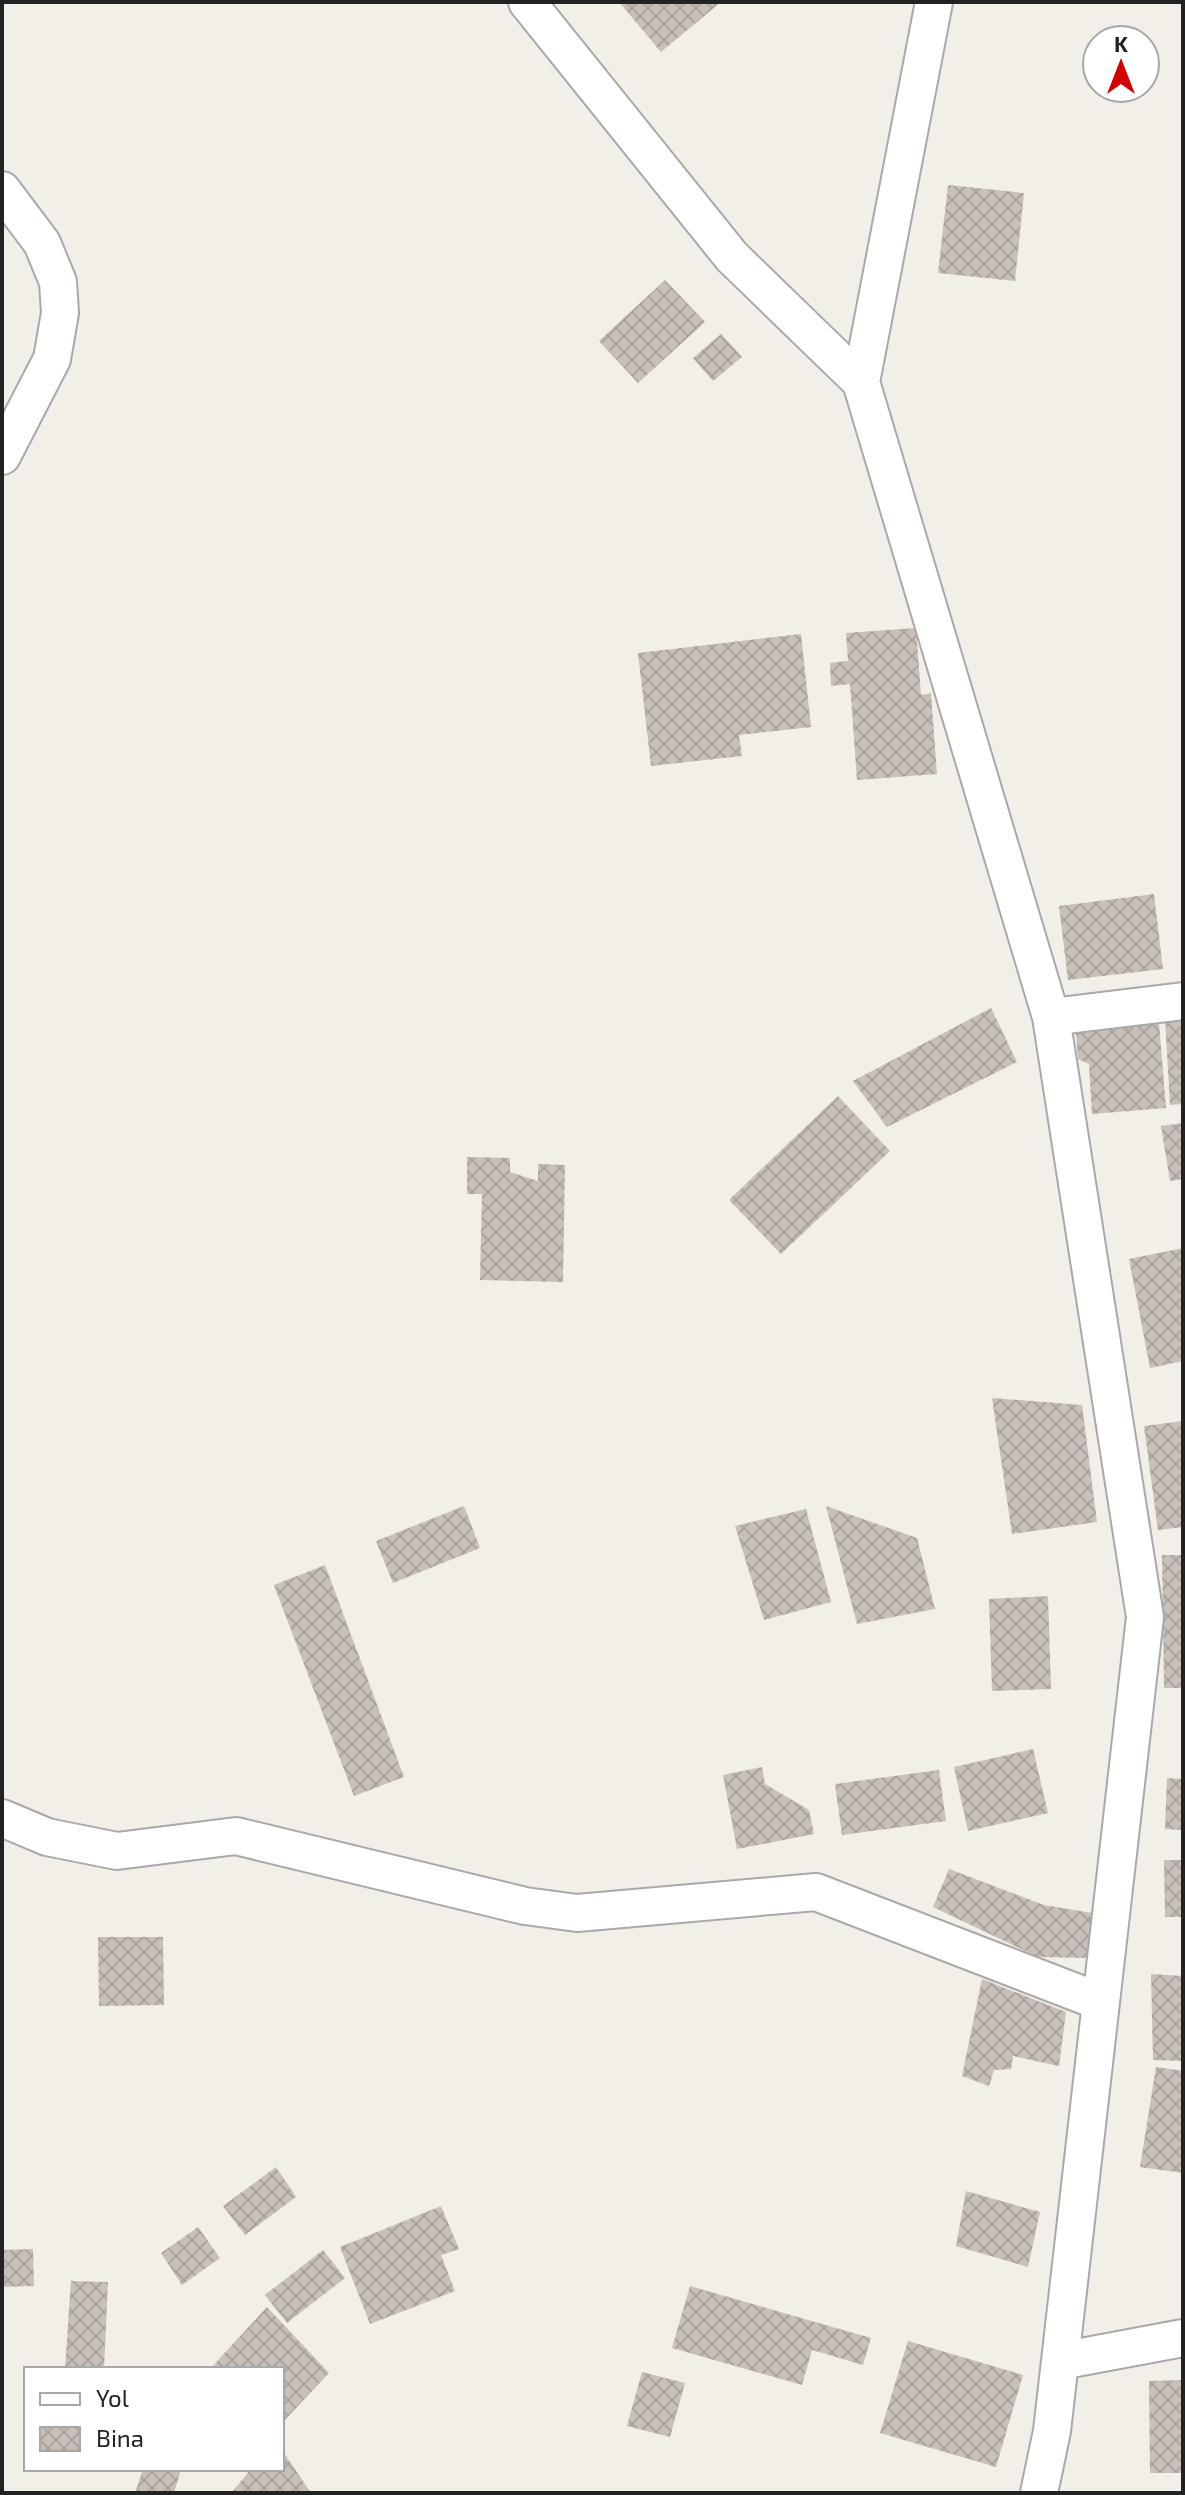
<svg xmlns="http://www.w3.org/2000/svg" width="1185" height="2495" font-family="'Exo 2',sans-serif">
<defs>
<pattern id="building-cross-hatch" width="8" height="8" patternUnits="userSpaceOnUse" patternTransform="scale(2)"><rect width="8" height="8" fill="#c7bfb8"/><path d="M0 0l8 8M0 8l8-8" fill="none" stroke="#aba49e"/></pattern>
</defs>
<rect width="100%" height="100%" fill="#f2efe9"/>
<!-- building -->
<path fill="url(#building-cross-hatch)" d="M619 2H721L661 52Z
M948 185 1024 193 1015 281 938 273Z
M665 280 705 322 638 383 599 341Z
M721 334 742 357 713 381 693 358Z
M916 628 921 695 931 693 937 774 857 780 850 684 831 686 830 663 848 661 846 633Z
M801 634 811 727 739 735 742 756 651 766 638 653Z
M1154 894 1163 969 1068 980 1059 906Z
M991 1008 1017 1062 887 1127 853 1081Z
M1183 1017V1104L1170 1105 1165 1018Z
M1159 1023 1166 1108 1092 1114 1089 1064 1078 1059 1076 1031Z
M838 1096 890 1151 781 1254 729 1200Z
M1183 1123V1179L1170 1181 1161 1126Z
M467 1157 510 1158V1172L538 1181V1164L565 1165 563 1282 480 1280 482 1194H467Z
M1183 1248V1361L1150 1368 1129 1259Z
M992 1398 1082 1405 1097 1522 1012 1534Z
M1183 1421V1527L1158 1530 1144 1426Z
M464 1506 480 1548 393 1583 376 1541Z
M826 1506 917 1538 935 1609 857 1624Z
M806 1509 831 1602 764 1620 735 1526Z
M1162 1555H1183V1688H1164Z
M325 1565 404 1777 354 1796 274 1585Z
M1048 1596 1051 1689 992 1691 989 1599Z
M1033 1749 1048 1813 968 1831 954 1767Z
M762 1767 765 1784 809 1810 814 1834 737 1849 723 1775Z
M939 1770 946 1821 842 1835 835 1784Z
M1167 1778 1183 1779V1830L1165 1829Z
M1164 1860H1183V1917H1165Z
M949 1869 1044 1905 1092 1913 1090 1958 1038 1957 933 1907Z
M98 1937H163L164 2005 99 2006Z
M1151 1974 1183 1976V2061L1153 2060Z
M982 1979 1066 2012 1059 2066 1013 2056 1011 2069 994 2070 989 2086 962 2076Z
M1156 2067 1183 2071V2173L1140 2167Z
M276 2167 296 2197 245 2235 223 2206Z
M966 2191 1040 2212 1028 2267 956 2246Z
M441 2206 459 2249 441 2255 455 2291 370 2324 340 2247Z
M198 2227 220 2258 182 2285 161 2253Z
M33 2249 34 2286 2 2287V2250Z
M323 2250 345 2278 287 2323 265 2295Z
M71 2281 108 2282 104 2369H65Z
M690 2286 871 2338 863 2365 812 2350 802 2385 672 2348Z
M267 2307 329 2373 282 2423V2369H210Z
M908 2341 1023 2375 996 2467 880 2433Z
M642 2372 685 2383 670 2437 627 2426Z
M1183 2380V2473H1150L1149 2381Z
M282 2450 311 2493H231L248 2473 246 2469H282Z
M143 2469H181L174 2493H135Z"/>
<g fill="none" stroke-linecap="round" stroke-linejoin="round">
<!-- minor casing -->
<g stroke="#a9a9a9" stroke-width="40">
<path id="minor" d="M527 2 732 257 861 382 1051 1017 1145 1617 1052 2431 1039 2493
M2 190 42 243 58 282 60 313 52 359 2 456
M861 382 934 2
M1051 1017 1183 1001
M2 1818 47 1837 117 1851 236 1836 525 1906 577 1913 816 1892 1101 2002
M1060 2361 1183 2338"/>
</g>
<!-- minor -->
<use href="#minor" stroke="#fff" stroke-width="36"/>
</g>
<!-- border -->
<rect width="1185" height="2495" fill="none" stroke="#222222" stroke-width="8"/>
<!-- legend -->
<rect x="24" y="2367" width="260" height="104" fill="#ffffff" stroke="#a7a7a7" stroke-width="2"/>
<rect x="40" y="2393" width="40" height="12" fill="#ffffff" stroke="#a7a7a7" stroke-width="2"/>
<text x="96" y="2407" font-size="24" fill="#222222">Yol</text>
<rect x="40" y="2427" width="40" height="24" fill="url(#building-cross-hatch)" stroke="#a7a7a7" stroke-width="2"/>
<text x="96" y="2447" font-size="24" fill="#222222">Bina</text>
<!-- north arrow -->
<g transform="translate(1121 64)"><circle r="38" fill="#ffffff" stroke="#a7a7a7" stroke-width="2"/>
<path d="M0-6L14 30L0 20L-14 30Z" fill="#d40000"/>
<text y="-12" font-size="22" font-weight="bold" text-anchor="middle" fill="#222222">K</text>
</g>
</svg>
